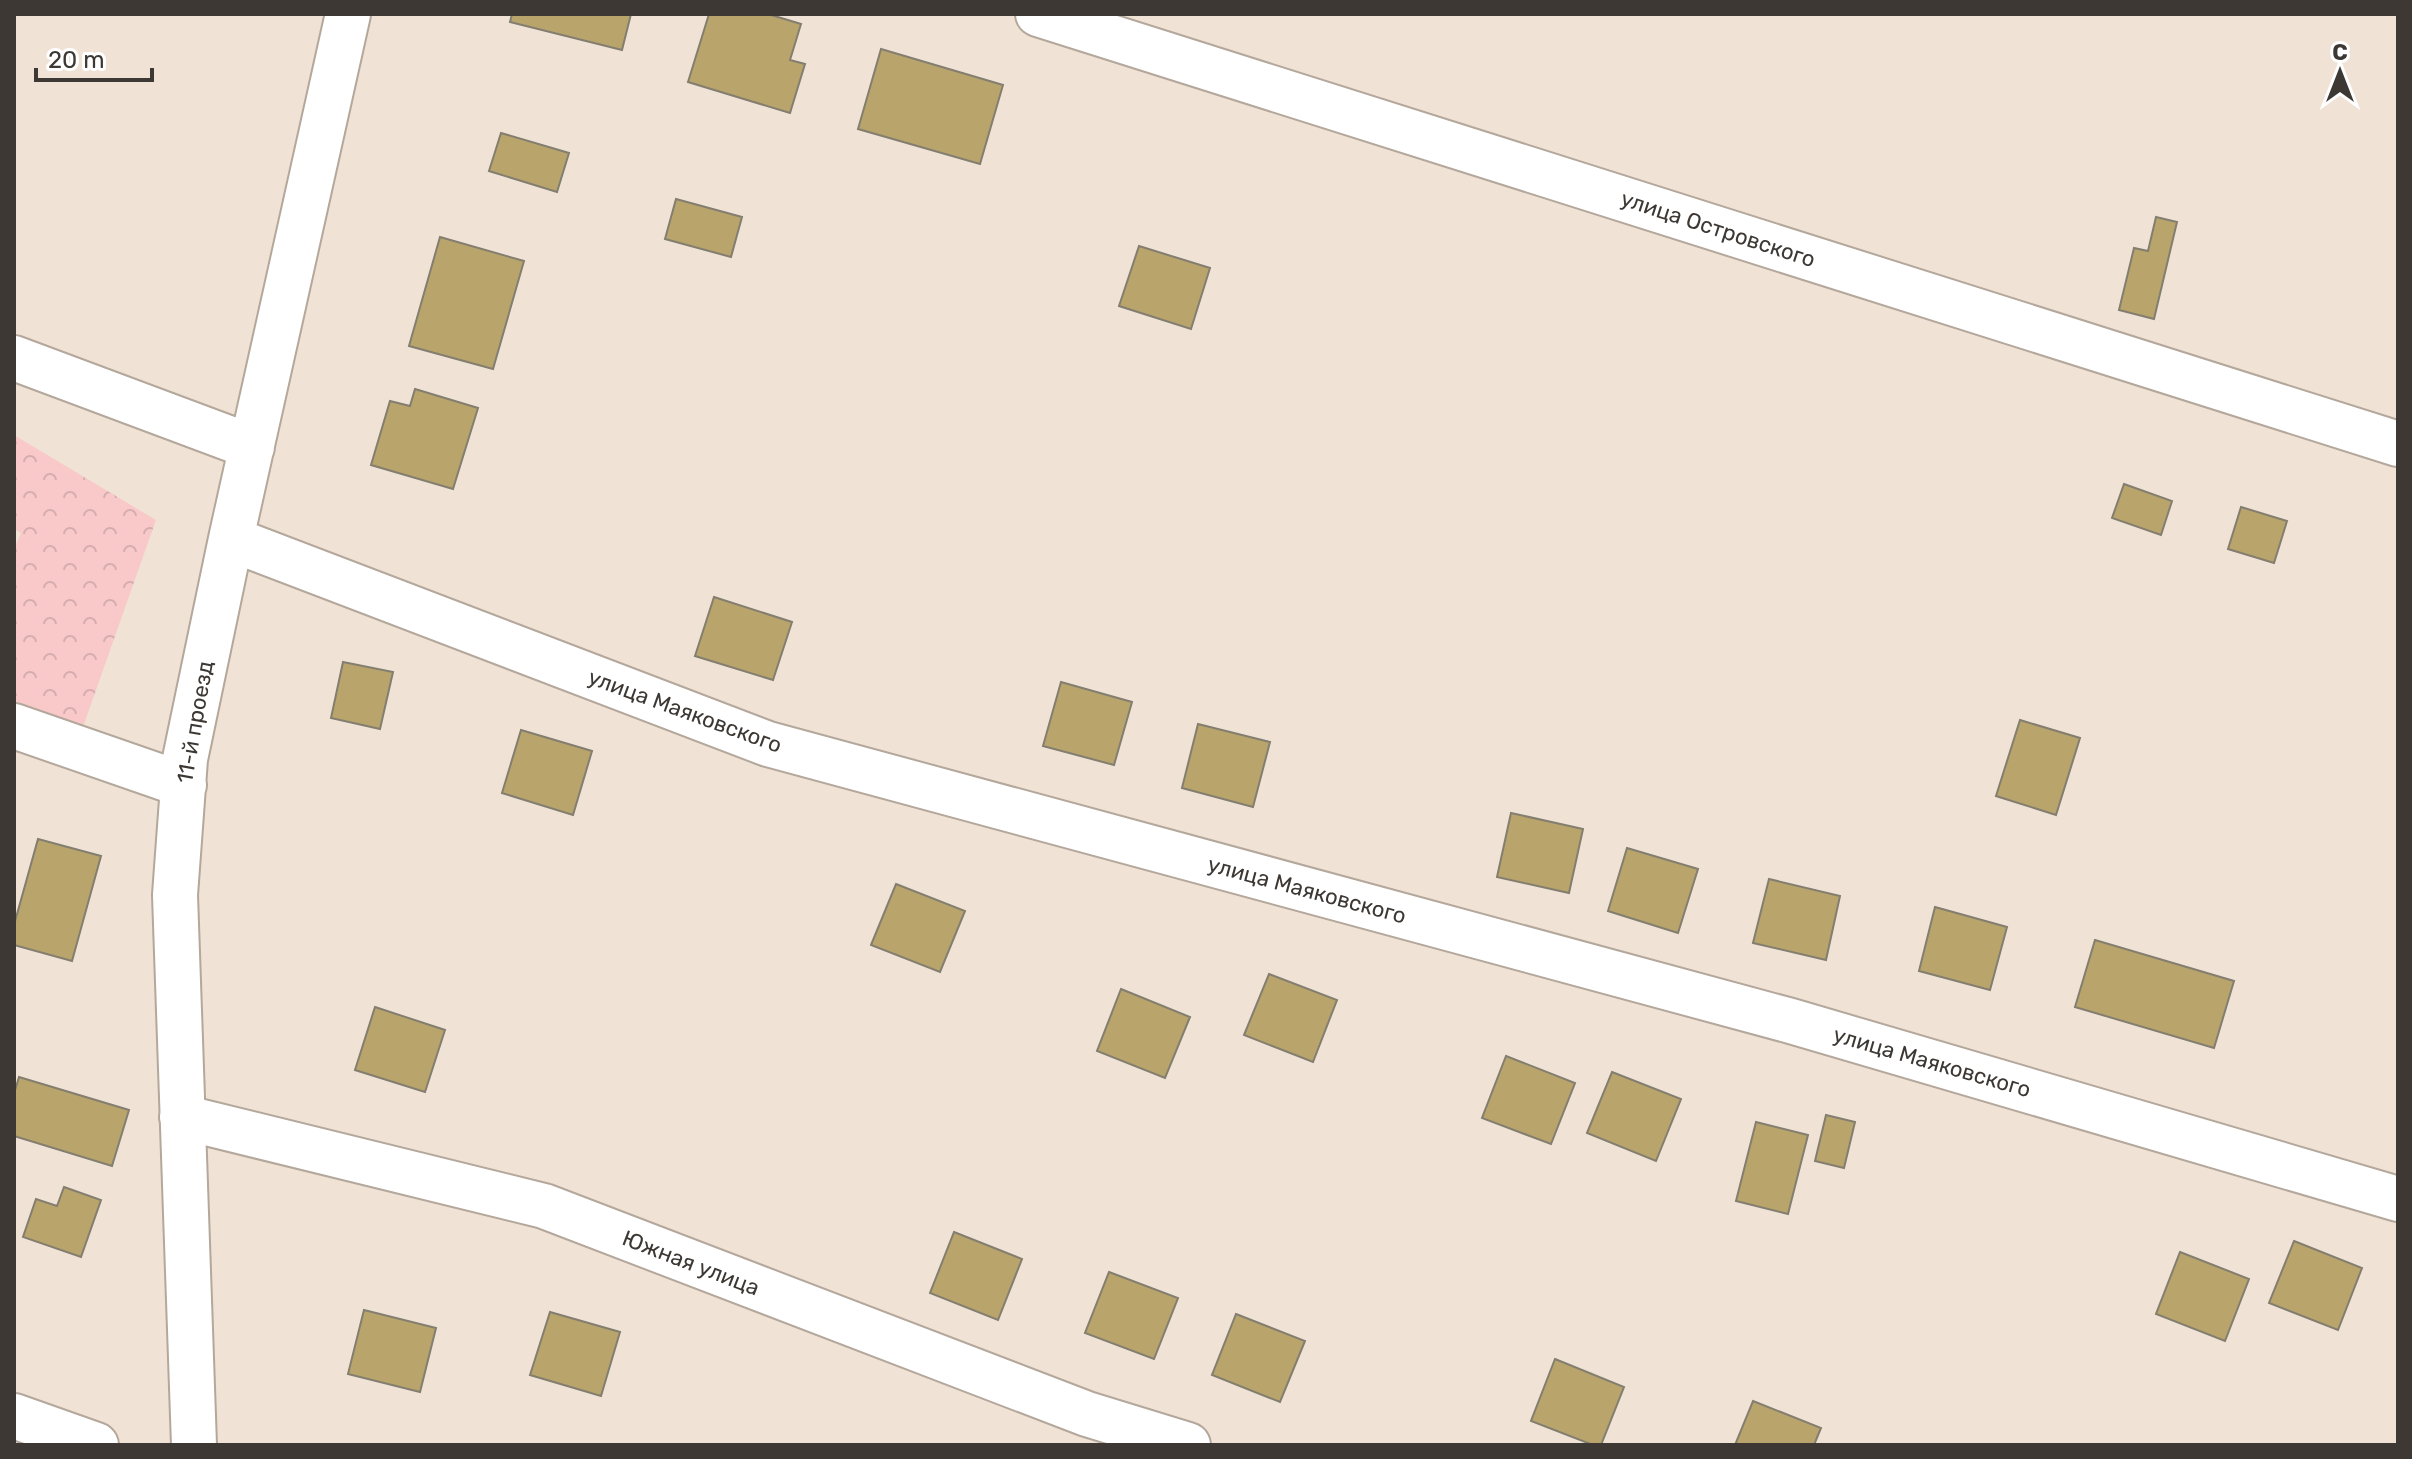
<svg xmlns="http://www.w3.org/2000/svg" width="2412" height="1459" font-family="Rubik,sans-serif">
<defs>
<pattern id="forest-crowns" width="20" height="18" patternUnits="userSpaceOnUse" patternTransform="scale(2)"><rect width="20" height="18" fill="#f9c9ca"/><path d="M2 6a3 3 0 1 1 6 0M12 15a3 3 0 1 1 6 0" fill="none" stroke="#d6adae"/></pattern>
</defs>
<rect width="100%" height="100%" fill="#f0e3d6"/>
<!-- forest -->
<path fill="url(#forest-crowns)" d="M14 435 156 520 83 727 14 701V549L21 533 14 529Z"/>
<!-- building -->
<path fill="#b9a56b" stroke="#837e6f" stroke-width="2" d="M512 14H631L622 50 510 22Z
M709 14H768L801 24 790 60 805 64 790 113 688 82Z
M881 49 1003 85 980 164 858 129Z
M501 133 569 153 557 192 489 171Z
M676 199 742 217 731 257 665 239Z
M2156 217 2177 222 2154 319 2119 310 2134 248 2148 251Z
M440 237 524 261 493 369 409 346Z
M1139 246 1210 268 1191 329 1119 306Z
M415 389 478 408 453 489 371 465 390 401 410 406Z
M2124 484 2172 501 2161 535 2112 518Z
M2241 507 2287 521 2274 563 2228 549Z
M714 597 792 622 773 680 695 656Z
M343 662 393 672 380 729 331 718Z
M1061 682 1132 702 1114 765 1043 746Z
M2020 720 2080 738 2056 815 1996 796Z
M1198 724 1270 742 1253 807 1182 788Z
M521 730 592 751 573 815 502 793Z
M1511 813 1583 829 1569 893 1497 877Z
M38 839 101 856 72 961 14 945V925Z
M1627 848 1698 869 1678 933 1608 911Z
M1769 879 1840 896 1826 960 1753 943Z
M896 884 965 911 940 972 871 945Z
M1935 907 2007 927 1990 990 1919 971Z
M2095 940 2234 981 2214 1048 2075 1007Z
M1269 974 1337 1000 1313 1062 1244 1035Z
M1121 989 1190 1017 1165 1078 1097 1051Z
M375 1007 445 1030 425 1092 355 1070Z
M1506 1056 1575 1083 1551 1144 1482 1118Z
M1612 1072 1681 1099 1656 1161 1587 1133Z
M19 1077 129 1110 112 1166 14 1136V1094Z
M1826 1115 1855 1122 1844 1168 1815 1161Z
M1756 1122 1808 1135 1788 1214 1736 1201Z
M64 1187 101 1200 81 1257 23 1237 36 1199 57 1206Z
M954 1232 1022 1259 998 1320 930 1293Z
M2294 1241 2362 1268 2338 1330 2269 1303Z
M2180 1252 2249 1279 2225 1341 2156 1314Z
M1109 1272 1178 1298 1154 1359 1085 1333Z
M364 1310 436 1328 420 1392 348 1374Z
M550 1312 620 1332 601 1396 530 1375Z
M1236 1314 1305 1341 1280 1402 1212 1375Z
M1555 1359 1624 1387 1601 1445H1593L1531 1421Z
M1753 1401 1821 1428 1814 1445H1735Z"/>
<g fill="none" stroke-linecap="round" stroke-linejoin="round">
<!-- minor casing -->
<g stroke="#b4a79b" stroke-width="48">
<path id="minor" d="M1038 14 2398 444
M14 358 252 447
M231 539 768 744 1791 1021 2398 1199
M14 726 184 785
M182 1117 544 1206 1087 1414 1188 1445
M14 1416 96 1445
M194 1445 175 895 185 759 231 539 348 14"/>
</g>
<!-- minor -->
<use href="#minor" stroke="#fff" stroke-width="44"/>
</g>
<g text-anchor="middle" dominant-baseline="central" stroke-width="8" stroke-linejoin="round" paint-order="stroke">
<!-- street labels -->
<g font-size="22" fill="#3d3833" stroke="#fff">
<text transform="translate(1718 229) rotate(18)">улица Островского</text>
<text transform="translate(685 711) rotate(20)">улица Маяковского</text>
<text transform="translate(195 722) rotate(-80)">11-й проезд</text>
<text transform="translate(1307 890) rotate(15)">улица Маяковского</text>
<text transform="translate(1932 1062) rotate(16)">улица Маяковского</text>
<text transform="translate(691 1263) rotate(21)">Южная улица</text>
</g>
</g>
<!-- border -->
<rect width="2412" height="1459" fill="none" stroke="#3d3833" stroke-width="32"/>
<!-- north arrow -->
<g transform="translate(2340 72)" stroke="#ffffff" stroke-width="6" paint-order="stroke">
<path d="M0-6L14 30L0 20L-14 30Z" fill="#3d3833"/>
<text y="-12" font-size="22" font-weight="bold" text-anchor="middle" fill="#3d3833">С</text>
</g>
<!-- scale -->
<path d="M36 68v12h116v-12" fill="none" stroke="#3d3833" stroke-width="4"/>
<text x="48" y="68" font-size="24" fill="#3d3833" stroke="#ffffff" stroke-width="6" paint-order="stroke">20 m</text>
</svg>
